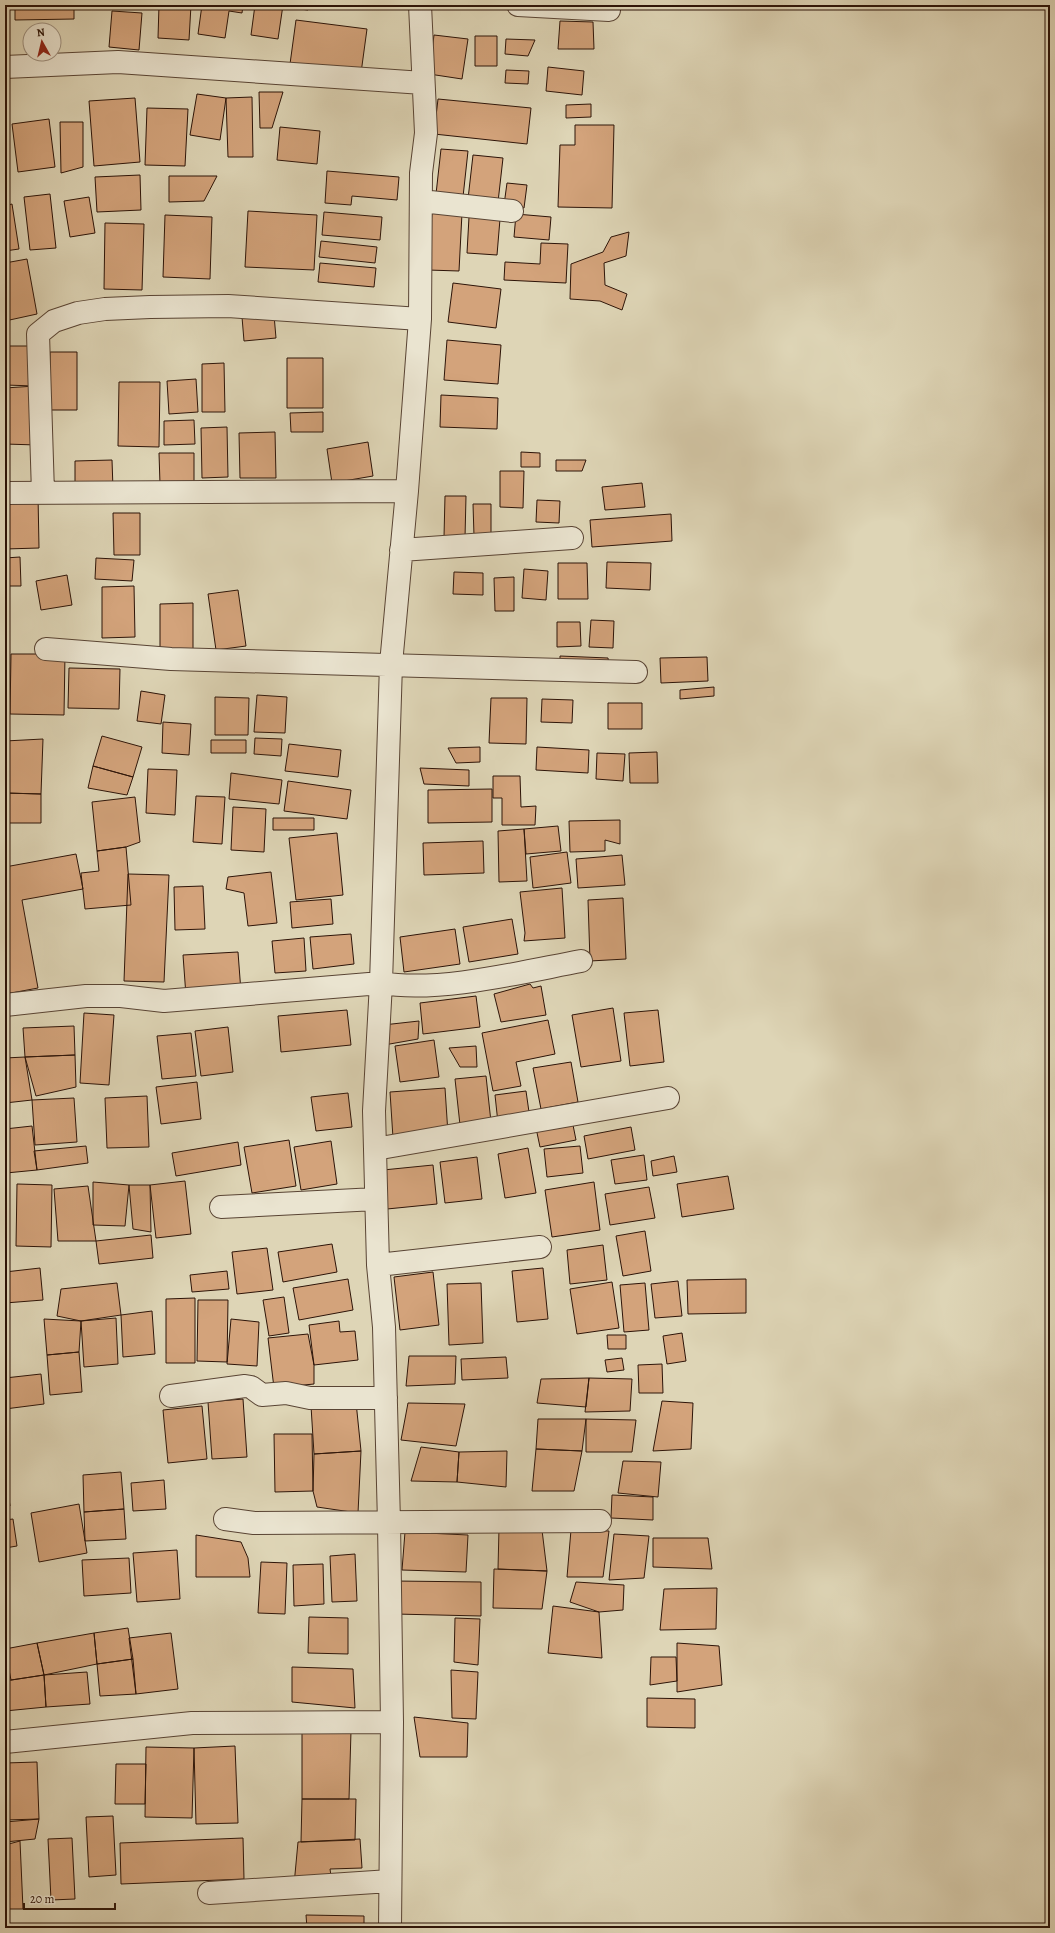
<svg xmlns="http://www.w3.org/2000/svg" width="1055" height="1933" font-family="Alegreya,serif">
<rect width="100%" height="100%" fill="#ded5b6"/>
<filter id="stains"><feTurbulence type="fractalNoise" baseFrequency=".005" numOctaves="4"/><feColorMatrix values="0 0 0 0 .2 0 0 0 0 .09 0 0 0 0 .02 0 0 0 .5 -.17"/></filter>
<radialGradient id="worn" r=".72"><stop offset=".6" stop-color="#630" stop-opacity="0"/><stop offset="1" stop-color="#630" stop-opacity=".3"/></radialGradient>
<!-- building -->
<path fill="#d3a37b" stroke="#2d1408" d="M5 5H9L8 38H5Z
M15 5H74V19L15 20Z
M159 5H191L189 40 158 38Z
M202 5H243L242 13 229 11 225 38 198 34Z
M255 5H283L278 39 251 35Z
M293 5H308V10L292 8Z
M112 11 142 13 139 50 109 47Z
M296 20 367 29 361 73 290 64Z
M560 21 593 22 594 49H558Z
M434 35 468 39 462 79 429 74Z
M475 36H497V66H475Z
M506 39 535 40 528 56 505 54Z
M548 67 584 71 582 95 546 91Z
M506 70 529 71 528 84 505 83Z
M259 92H283L272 128H260Z
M197 94 226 98 220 140 190 135Z
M252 97 253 157H228L226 98Z
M135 98 140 162 94 166 89 101Z
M438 99 531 108 527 144 434 134Z
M591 104V117L566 118V105Z
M147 108 188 109 185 166 145 165Z
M49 119 55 167 18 172 12 124Z
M60 122H83V167L61 173Z
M575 125H614L612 208 558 207 560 145H575Z
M280 127 320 131 317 164 277 160Z
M441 149 468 151 463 197 436 194Z
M473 155 503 158 498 202 468 199Z
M327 171 399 177 397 200 352 196 351 205 325 203Z
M140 175 141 210 97 212 95 177Z
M169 176H217L204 201 169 202Z
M507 183 527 185 524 208 504 205Z
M50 194 56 248 30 250 24 197Z
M89 197 95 233 70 237 64 201Z
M12 204 19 249 5 251V206Z
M248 211 317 215 314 270 245 267Z
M432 211 462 213 459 271 428 270Z
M324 212 382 217 380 240 322 235Z
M516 214 551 217 549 240 514 237Z
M165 215 212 217 210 279 163 277Z
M469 217 500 219 497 255 467 253Z
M105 223 144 224 142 290 104 289Z
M629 232 626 256 604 263 605 285 627 294 622 310 600 301 570 299 571 264 603 252 611 237Z
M321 241 377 247 375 263 319 257Z
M541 243 568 244 566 283 504 280 505 262 540 264Z
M27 259 37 314 5 321V263Z
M320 263 376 268 374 287 318 282Z
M453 283 501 289 496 328 448 322Z
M274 315 276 338 244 341 242 317Z
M447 340 501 345 498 384 444 380Z
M5 346H35V386L5 385Z
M50 352H77V410H50Z
M287 358H323V408H287Z
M224 363 225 412H202V364Z
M196 379 198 412 169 414 167 381Z
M119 382H160L159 447 118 446Z
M35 386 37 445 5 444V388Z
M441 395 498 398 497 429 440 427Z
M323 412V432H291L290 413Z
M194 420 195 444 164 445V421Z
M227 427 228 477 202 478 201 428Z
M275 432 276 478H240L239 433Z
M368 442 373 476 332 483 327 449Z
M521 452 540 453V467H521Z
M159 453H194V484H160Z
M112 460 113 489 75 490V461Z
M556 460H586L582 471H556Z
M500 471H524L523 508 500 507Z
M642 483 645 507 605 510 602 487Z
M5 495H38L39 548 5 549Z
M445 496H466L465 538 444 537Z
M537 500 560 501 559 523 536 522Z
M473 504H491V535L474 536Z
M113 513H140V555H114Z
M671 514 672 541 592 547 590 520Z
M20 557 21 586H5V558Z
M96 558 134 560 132 581 95 579Z
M607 562 651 563 650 590 606 588Z
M558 563H587L588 599H558Z
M524 569 548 571 546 600 522 598Z
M454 572 483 573V595L453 594Z
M67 575 72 605 41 610 36 581Z
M514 577V611H495L494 578Z
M134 586 135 637 102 638V587Z
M238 590 246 646 216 650 208 594Z
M193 603V650H160V604Z
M591 620 614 621 613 648 589 647Z
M557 622H580L581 646 557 647Z
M5 634H6V685H5Z
M11 654H65L64 715 10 714Z
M560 656 608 658 609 665 560 664Z
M707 657 708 681 661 683 660 658Z
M69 668 120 669 119 709 68 708Z
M714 687V696L680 699V690Z
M141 691 165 695 161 724 137 721Z
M257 695 287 697 285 733 254 732Z
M215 697 249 698 248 735H215Z
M491 698H527L526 744 489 743Z
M542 699 573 700 572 723 541 722Z
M608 703H642V729H608Z
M163 722 191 724 189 755 162 753Z
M102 736 142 747 133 777 93 766Z
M255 738 282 739 281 756 254 754Z
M43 739 41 794 5 793V741Z
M211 740H246V753H211Z
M289 744 341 750 338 777 285 771Z
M480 747V762L456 763 448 748Z
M537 747 589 750 588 773 536 770Z
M657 752 658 783H630L629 753Z
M597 753 625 754 623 781 596 779Z
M93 766 133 777 127 795 88 788Z
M420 768 469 770V786L424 784Z
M148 769 177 770 175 815 146 813Z
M231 773 282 780 279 804 229 799Z
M493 776H520L521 807 536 806 535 825H502V798H493Z
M288 781 351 790 347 819 284 811Z
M492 789V822L428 823V790Z
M5 793 41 794V823H5Z
M196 796 225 797 222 844 193 842Z
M135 797 140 842 126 847 97 851 92 802Z
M233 807 266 809 264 852 231 850Z
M273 818H314V830H273Z
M620 820V844L605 840V851L570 852 569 821Z
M558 826 561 851 526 854 524 829Z
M524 829 527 881 499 882 498 831Z
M337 833 343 895 296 900 289 838Z
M483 841 484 873 424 875 423 843Z
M126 847 131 905 85 909 81 873 99 871 97 851Z
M567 852 571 883 533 888 530 857Z
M76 854 83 889 22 900 38 988 6 994 5 986V867Z
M622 855 625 885 578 888 576 859Z
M271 872 277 923 248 926 244 893 226 889 228 877Z
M128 874 169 875 164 982 124 981Z
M203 886 205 929 175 930 174 887Z
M562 888 565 938 524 941 525 933 520 892Z
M623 898 626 959 590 961 588 900Z
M331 899 333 924 292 928 290 902Z
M512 919 518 954 469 962 463 927Z
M455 929 460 964 404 972 400 937Z
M351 934 354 964 313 969 310 937Z
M304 938 306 971 275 973 272 941Z
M238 952 241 992 186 996 183 955Z
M530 984 533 988 541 986 546 1015 501 1022 494 994Z
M476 996 480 1027 423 1034 420 1003Z
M613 1008 621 1061 581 1067 572 1015Z
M347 1010 351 1045 281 1052 278 1016Z
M658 1010 664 1062 630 1066 624 1013Z
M84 1013 114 1015 109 1085 80 1083Z
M548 1020 555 1054 516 1062 521 1086 493 1091 482 1033Z
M419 1021 418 1039 384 1045 383 1025Z
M74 1026 75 1055 25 1057 23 1028Z
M228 1027 233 1072 201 1076 195 1031Z
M191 1033 196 1076 162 1079 157 1036Z
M434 1040 439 1077 400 1082 395 1046Z
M476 1046 477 1067H460L449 1048Z
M75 1055 76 1087 36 1096 25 1057Z
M25 1057 32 1100 5 1103V1058Z
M571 1062 578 1102 541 1109 533 1068Z
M486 1076 491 1122 460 1125 455 1079Z
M197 1082 201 1119 161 1124 156 1087Z
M445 1088 448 1134 393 1138 390 1092Z
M526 1091 530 1119 498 1123 495 1095Z
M348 1093 352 1127 316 1131 311 1097Z
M147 1096 149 1147 107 1148 105 1098Z
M74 1098 77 1142 35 1145 32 1100Z
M572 1120 576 1140 540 1147 536 1128Z
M32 1126 37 1170 6 1173 5 1129Z
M631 1127 635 1150 588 1159 584 1136Z
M289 1140 296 1186 252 1193 244 1147Z
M331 1141 337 1184 301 1190 294 1147Z
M238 1142 241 1165 176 1176 172 1153Z
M86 1146 88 1163 37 1170 34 1151Z
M580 1146 583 1173 547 1177 544 1149Z
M528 1148 536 1193 505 1198 498 1154Z
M644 1155 647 1180 615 1184 611 1160Z
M674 1156 677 1172 653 1176 651 1161Z
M477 1157 482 1199 445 1203 440 1162Z
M433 1165 437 1204 387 1209 383 1170Z
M728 1176 734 1209 682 1217 677 1184Z
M185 1181 191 1234 156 1238 150 1185Z
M93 1182 129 1185 125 1226 93 1225Z
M594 1182 600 1230 552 1237 545 1190Z
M17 1184 52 1185 51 1247 16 1246Z
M129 1185H150L151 1232 133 1229Z
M88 1186 96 1241H58L54 1189Z
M649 1187 655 1218 610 1225 605 1194Z
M645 1231 651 1271 623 1276 616 1236Z
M151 1235 153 1258 99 1264 96 1241Z
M332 1244 337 1272 283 1282 278 1252Z
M603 1245 607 1280 570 1284 567 1250Z
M267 1248 273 1290 237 1294 232 1252Z
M40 1268 43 1300 5 1303V1272Z
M543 1268 548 1319 517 1322 512 1271Z
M227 1271 229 1289 192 1292 190 1275Z
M433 1272 439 1325 400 1330 394 1277Z
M348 1279 353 1310 299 1320 293 1288Z
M746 1279V1313L688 1314 687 1280Z
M678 1281 682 1316 655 1318 651 1284Z
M612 1282 619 1328 577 1334 570 1289Z
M117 1283 121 1315 81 1321 57 1316 61 1289Z
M481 1283 483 1343 449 1345 447 1284Z
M645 1283 649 1330 624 1332 620 1285Z
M284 1297 289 1333 269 1336 263 1300Z
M195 1298V1363H166V1299Z
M198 1300H228L227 1362 197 1361Z
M152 1311 155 1354 123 1357 121 1315Z
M116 1318 118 1364 84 1367 81 1321Z
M44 1319 81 1321 79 1352 47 1355Z
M231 1319 259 1322 257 1366 227 1364Z
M339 1321 340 1332 355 1331 358 1360 314 1365 309 1325Z
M682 1333 686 1361 667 1364 663 1336Z
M308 1334 314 1365V1384L274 1388 268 1338Z
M607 1335H626V1349H608Z
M79 1352 82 1392 50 1395 47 1355Z
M409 1356H456L455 1384 406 1386Z
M506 1357 508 1378 462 1380 461 1359Z
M622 1358 624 1370 607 1372 605 1360Z
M662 1364 663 1393H639L638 1365Z
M41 1374 44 1404 5 1409V1378Z
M589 1378 586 1407 537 1403 541 1379Z
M589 1378 632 1379 630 1411 585 1412Z
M243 1399 247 1457 212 1459 208 1402Z
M662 1401 693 1403 691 1449 653 1451Z
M356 1402 361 1451 314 1454 311 1406Z
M408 1403 465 1404 456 1446 401 1440Z
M202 1406 207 1459 168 1463 163 1410Z
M538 1419H586L582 1451 536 1449Z
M586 1419 636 1420 632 1452H586Z
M274 1434H312L313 1491 275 1492Z
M421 1447 459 1452 457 1482 411 1481Z
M536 1449 582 1451 574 1491H532Z
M361 1451 358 1513 317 1507 313 1491 314 1454Z
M507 1451 506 1487 457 1482 459 1452Z
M623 1461 661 1462 658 1497 618 1493Z
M5 1469 10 1506H5Z
M121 1472 124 1509 84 1512 83 1475Z
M164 1480 166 1509 133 1511 131 1483Z
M612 1495 653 1497V1520L611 1518Z
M79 1504 87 1553 39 1562 31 1513Z
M124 1509 126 1539 85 1541 84 1512Z
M13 1519 17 1546 5 1548V1520Z
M499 1528 542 1530 547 1571 498 1569Z
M571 1530 609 1531 603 1577H567Z
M405 1532 468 1535 466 1572 402 1570Z
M614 1534 649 1536 644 1578 609 1580Z
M196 1535 241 1542 248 1558 250 1577H196Z
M653 1538H708L712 1569 653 1567Z
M177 1550 180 1599 137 1602 133 1553Z
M355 1554 357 1601 332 1602 330 1556Z
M129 1558 131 1593 84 1596 82 1560Z
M261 1562 287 1563 285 1614 258 1613Z
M323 1564 324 1604 294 1606 293 1565Z
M494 1569 547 1571 542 1609 493 1608Z
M395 1581 481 1582V1616L395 1614Z
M576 1582 624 1585 623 1610 599 1612 570 1602Z
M717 1588 716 1629 660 1630 664 1589Z
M553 1606 599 1612 602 1658 548 1653Z
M309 1617 348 1618V1654L308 1653Z
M455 1618 480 1619 478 1665 454 1662Z
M128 1628 133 1659 97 1664 94 1633Z
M94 1633 97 1664 44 1675 37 1643Z
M171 1633 178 1689 136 1694 129 1638Z
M37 1643 44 1675 11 1680 5 1649Z
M677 1643 719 1646 722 1685 677 1692Z
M651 1657H676L677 1681 650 1685Z
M133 1659 136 1694 100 1696 97 1664Z
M292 1667 353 1669 355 1708 292 1702Z
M451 1670 478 1672 476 1719 452 1718Z
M87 1672 90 1704 46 1707 44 1675Z
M44 1675 46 1707 5 1711V1681Z
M647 1698 695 1699V1728L647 1727Z
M414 1717 468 1723 467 1757H420Z
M302 1728 351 1731 349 1799H302Z
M235 1746 238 1823 196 1824 194 1748Z
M146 1747 194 1748 192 1818 145 1817Z
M37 1762 39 1819 5 1820V1763Z
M116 1764H146L145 1804H115Z
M302 1799H356L355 1840 301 1842Z
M113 1816 116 1875 89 1877 86 1817Z
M39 1819 35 1839 5 1842V1822Z
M72 1838 75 1899 51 1900 48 1839Z
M243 1838 244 1879 121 1884 120 1843Z
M360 1839 362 1868 330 1869 332 1883 294 1885 298 1842Z
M20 1841 23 1909H5V1845Z
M306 1915 364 1916V1928H307Z"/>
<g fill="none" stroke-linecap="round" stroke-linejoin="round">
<!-- minor casing -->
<g stroke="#594434" stroke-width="24">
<path id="minor" d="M518 5 609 10
M5 67 118 62 423 83
M421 201 512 211
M5 493 407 491
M43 493 38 334 54 321 78 313 105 309 150 307 228 306 420 319
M401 550 572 538
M46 649 171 659 636 672
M5 1005 86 996H121L164 1001 381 983C439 993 522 972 581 961
M375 1149 668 1098
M221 1207 376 1199
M378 1265 540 1247
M171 1396 245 1386 251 1387 262 1395 286 1393 310 1398H386
M225 1519 254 1523 600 1521
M5 1742 192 1723 392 1722
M209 1893 390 1881
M390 1928 392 1722 389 1523 384 1327 378 1265 374 1111 381 983 391 664 407 491 420 319 421 173 426 133 420 5"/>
</g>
<!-- minor -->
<use href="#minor" stroke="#eae4d0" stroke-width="22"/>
</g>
<!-- margin -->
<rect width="1055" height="1933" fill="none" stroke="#ded5b6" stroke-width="20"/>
<rect x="6" y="6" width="1043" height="1921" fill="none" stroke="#2d1408" stroke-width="2"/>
<rect x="10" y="10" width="1035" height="1913" fill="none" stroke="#2d1408"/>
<!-- north arrow -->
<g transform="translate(42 42) rotate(352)"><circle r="19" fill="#eae4d0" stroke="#9e9180"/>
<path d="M0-3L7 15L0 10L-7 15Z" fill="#8f2418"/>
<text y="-6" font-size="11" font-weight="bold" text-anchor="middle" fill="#2d1408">N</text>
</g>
<!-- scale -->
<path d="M24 1903v6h91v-6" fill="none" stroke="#2d1408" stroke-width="2"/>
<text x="30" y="1903" font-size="12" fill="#2d1408" stroke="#eae4d0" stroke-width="3" paint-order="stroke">20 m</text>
<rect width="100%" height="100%" filter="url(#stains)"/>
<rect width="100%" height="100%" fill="url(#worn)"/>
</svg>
